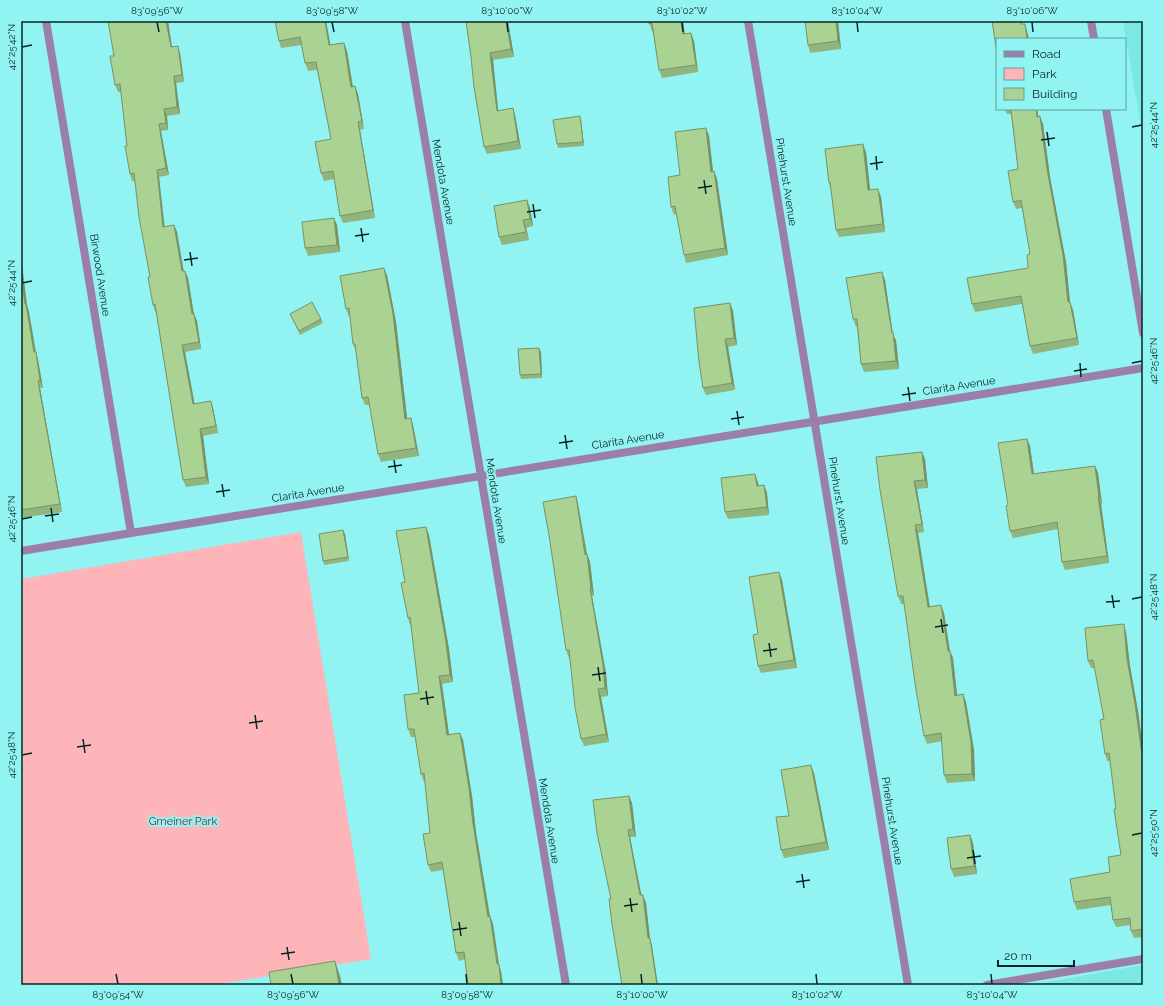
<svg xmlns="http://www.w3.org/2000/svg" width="1164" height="1006" font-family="Raleway,sans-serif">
<rect width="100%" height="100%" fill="#92f4f2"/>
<!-- built -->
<path fill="#7be8e6" d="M1123 21H1143V139Z
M1143 965V985H1030Z"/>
<!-- green -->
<path fill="#fdb5ba" d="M301 532 371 959 214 985H21V579Z"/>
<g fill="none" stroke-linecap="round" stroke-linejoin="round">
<!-- lane -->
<path stroke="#9b7ea9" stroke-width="8" d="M987 985 1143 959"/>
<!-- street -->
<path stroke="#9b7ea9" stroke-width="8" d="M46 21 131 533
M405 21 566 985
M748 21 908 985
M1091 21 1094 39
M1106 109 1143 333
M21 551 1143 368"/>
</g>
<!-- wall -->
<path fill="#92b57e" d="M108 21H168L172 47 180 53 184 82 176 83 180 114 167 116 168 130 161 131 169 175 159 177 165 227 174 225 177 232 183 271H185L188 278 194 314 197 321 201 349 185 352 194 404 211 401 213 408 218 433 203 436 209 484 186 487 183 480 156 312H155L153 305 150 277 135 181H132L130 174 127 146 121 92H118L115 85 114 56Z
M275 21H326L330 45 344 43 347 51 353 87 358 94 364 129 360 130 375 218 343 223 340 216 334 179 324 181 321 173 331 139 317 70 308 71 305 63 302 45 281 48 279 41Z
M466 21H508L514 57 493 60 498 110 515 115 521 149 487 154 484 147Z
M649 21H683L685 34 694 41 698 72 662 78 659 70 653 31 652 32Z
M838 21 841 49 810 53 808 45Z
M1005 109H1037L1038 117 1043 124 1050 177 1066 262 1070 302 1073 310 1079 345 1033 354 1030 346 1022 304 975 312 972 304 1028 268 1030 254 1022 208 1016 209 1013 202 1018 169 1011 114H1007Z
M580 116 581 120 584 146 558 148 557 144Z
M706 128 709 136 713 172 714 171 717 179 728 255 686 263 684 255 677 214 674 215 671 207 680 175Z
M866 152 870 190 881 197 885 232 839 237 836 230 831 190 829 183Z
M527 200 530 208 533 226 526 228 529 240 502 245 499 237Z
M337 225 340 252 308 256 305 248Z
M21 257 27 305 29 312 36 352 38 360 43 388H40L62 512 21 518Z
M387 275 396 322 407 418 413 425 419 456 381 462 378 454 370 405H365L362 398 356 352 353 344 350 317H349L346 309Z
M885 280 893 335 896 340 899 369 864 372 861 364 857 327H856L853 319Z
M730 303 733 311 737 345 728 347 735 390 706 395 703 388Z
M290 314 321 319 323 323 300 335Z
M541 352 542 378 521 379 520 375Z
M1027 439 1030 446 1034 474 1095 466 1098 473 1102 504H1101L1109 563 1065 570 1062 562 1058 529 1013 538 1010 531 1008 505Z
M922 452 925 459 928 488 917 489 924 532 918 533 930 607 944 613 950 651 953 658 957 695 963 694 966 702 974 750 975 781 947 783 944 775 942 741 927 744 924 736 904 604H901L898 596 880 490Z
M758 482 759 486 764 485 767 493 769 515 728 519 725 512Z
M576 496 578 504 587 554 590 562 594 596H592L606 673 608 696 601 697 609 742 584 746 581 739 570 658H569L566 650Z
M426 527 429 535 449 649 453 682 442 684 449 735 460 733 463 740 472 796 476 832 490 916 493 924 499 965 501 971 503 985H468L465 959 459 961 456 953 443 870 431 872 428 865 430 833 425 781 424 782 421 774 415 737H411L408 729 419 693 411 625H410L408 618 405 582Z
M345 534 349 561 324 565 323 561Z
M779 572 782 580 797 668 761 673 758 666V634Z
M1126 632 1130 666 1138 711 1143 749V937L1134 938 1131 931V925L1116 927 1113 920 1111 905 1077 910 1074 902 1110 872 1121 855 1110 761H1107L1105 754 1104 719 1095 668H1091L1088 661Z
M814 773 829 850 784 858 781 850Z
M629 796 632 803 636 837H630L641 895 646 903 650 939 652 946 611 899Z
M970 835 973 843 977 874 954 877 951 869Z"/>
<!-- shaded-wall -->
<path fill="#779366" d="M166 21H168L173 54 171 47Z
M325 21H326L332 53 329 45Z
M506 21H508L514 57 511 49Z
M681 21H683L686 42 683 34Z
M836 21H838L841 49 838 41Z
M1025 24 1027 31 1029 39H1027Z
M691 33 694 41 698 72 696 65Z
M344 43 347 51 354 95 351 87Z
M178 46 180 53 184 82 182 75Z
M490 53 493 60 499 118 497 111Z
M174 76 176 83 180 114 177 107Z
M355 86 358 94 364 129 362 121Z
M513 108 515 115 521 149 518 141Z
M164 109 167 116 168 130 166 123Z
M1036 109H1037L1040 124 1037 117Z
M580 116 581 120 584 146 583 142Z
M1040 116 1043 124 1050 177 1066 262 1070 302 1073 310 1079 345 1077 338 1068 302 1047 169Z
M358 122 360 130 375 218 373 210Z
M159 124 161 131 169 175 166 168Z
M706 128 709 136 714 180 711 172Z
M863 144 866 152 871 198 868 190Z
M157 170 159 177 165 234 163 227Z
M714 171 717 179 728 255 725 248Z
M878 189 881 197 885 232 883 224Z
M527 200 530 208 533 226 530 219Z
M334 218 337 225 340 252 337 245Z
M523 220 526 228 529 240 526 232Z
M174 225 177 232 185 278 182 271Z
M21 257 27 305 29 312 36 354V352L38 360 43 388 40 380 25 304 21 274Z
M384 268 387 275 396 322 408 426 405 419Z
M185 271 188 278 195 321 192 314Z
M882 272 885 280 893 335 896 340 899 369 896 361Z
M730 303 733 311 737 345 734 338Z
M194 314 197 321 201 349 199 342Z
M725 339 728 347 735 390 732 383Z
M182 345 185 352 196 411 193 404Z
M539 348 541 352 542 378 541 374Z
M38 381 40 388 62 512 60 504Z
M211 401 213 408 218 433 216 426Z
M411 418 413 425 419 456 416 448Z
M200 429 203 436 209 484 206 477Z
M1027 439 1030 446 1035 481 1032 474Z
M922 452 925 459 928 488 925 480Z
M1095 466 1098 473 1102 504 1099 497Z
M755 474 758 482 759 494 757 486Z
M914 481 917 489 924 532 922 524Z
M764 485 767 493 769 515 767 507Z
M576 496 578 504 588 561 587 554 590 562 594 596 591 588Z
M1098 497 1101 504 1109 563 1107 556Z
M915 525 918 533 931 615 928 607Z
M426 527 429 535 449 649 453 682 450 675Z
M343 530 345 534 349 561 348 557Z
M779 572 782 580 797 668 794 660Z
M590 588 592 596 606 673 608 696 605 688Z
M941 605 944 613 951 659 948 651Z
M1124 624 1126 632 1130 666 1138 711 1143 749V762L1127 659Z
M950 651 953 658 958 703 955 696Z
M439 676 442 684 450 742 447 735Z
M598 689 601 697 609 742 606 734Z
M963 694 966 702 974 750 975 781 972 774Z
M460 733 463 740 472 796 476 832 491 924 488 917 473 824Z
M811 765 814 773 829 850 826 842Z
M629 796 632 803 636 837 633 829Z
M628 830 630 837 643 903 640 895Z
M970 835 973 843 977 874 974 866Z
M643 895 646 903 650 939 652 946 658 985H657L648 938Z
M490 916 493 924 499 965 501 971 503 985H501Z
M335 961 340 976 342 985H339Z"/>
<!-- building -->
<path fill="#aad292" stroke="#779366" d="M108 21H166L171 47 178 46 182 75 174 76 177 107 164 109 166 123 159 124 166 168 157 170 163 227 174 225 182 271H185L192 314H194L199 342 182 345 193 404 211 401 216 426 200 429 206 477 183 480 155 304 153 305 148 277H150L139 217 134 173 130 174 125 146H127L120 84 115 85 110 56H114Z
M275 21H325L329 45 344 43 351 87 355 86 362 121 358 122 373 210 340 216 333 171 321 173 315 142 331 139 316 62 305 63 300 37 279 41Z
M466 21H506L511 49 490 53 497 111 513 108 518 141 484 147 474 87 471 57Z
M649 21H681L683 34 691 33 696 65 659 70 652 23 649 24Z
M805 21H836L838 41 808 45Z
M992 21H1021V24H1025L1027 39H997V54Z
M1011 109H1036L1037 117 1040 116 1047 169 1063 255 1068 302H1070L1077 338 1030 346 1021 296 972 304 967 278 1028 268 1027 255 1030 254 1021 200 1013 202 1008 171 1018 169Z
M580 116 583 142 557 144 553 120Z
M706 128 711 172 714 171 725 248 684 255 675 206 671 207 668 177 680 175 675 132Z
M863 144 868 190 878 189 883 224 836 230 830 182 829 183 825 149Z
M527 200 530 219 523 220 526 232 499 237 494 206Z
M334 218 337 245 305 248 302 222Z
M384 268 393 314 405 419 411 418 416 448 378 454 368 397 362 398 355 344H353L349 308 346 309 340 276Z
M882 272 892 333 893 332 896 361 861 364 857 319H853L846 278Z
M21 274 25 304H26L34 352H36L40 380 38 381 60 504 21 510Z
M312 302 321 319 299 331 290 314Z
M730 303 734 338 725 339 732 383 703 388 699 362 694 308Z
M539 348 541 374 520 375 518 349Z
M1027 439 1032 474 1095 466 1099 497H1098L1107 556 1062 562 1057 522 1010 531 1006 506 1008 505 998 443Z
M922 452 925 480 914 481 922 524 915 525 928 607 941 605 948 651H950L955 696 963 694 971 742 972 774 944 775 941 733 924 736 916 690 903 596H898L880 490 876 457Z
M755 474 757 486 764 485 767 507 725 512 721 478Z
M576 496 585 555 587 554 591 588H590L603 665 605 688 598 689 606 734 581 739 575 707 569 650H566L549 535 543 502Z
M426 527 446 642 450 675 439 676 447 735 460 733 469 788 473 824 488 917 490 916 497 964H499L501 985H468L464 952 456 953 442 862 428 865 423 834 430 833 424 773 421 774 414 729H408L404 695 419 693 410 617 408 618 401 583 405 582 396 531Z
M343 530 348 557 323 561 319 534Z
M779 572 794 660 758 666 753 635 758 634 749 577Z
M1124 624 1127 659 1135 704 1143 762V929L1131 931 1130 918 1113 920 1110 897 1074 902 1070 879 1110 872 1108 857 1121 855 1114 809H1116L1109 753 1105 754 1100 720 1104 719 1093 660 1088 661 1085 628Z
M811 765 826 842 781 850 776 817 789 816 781 770Z
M629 796 633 829 628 830 640 895H643L648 938H650L657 985H622L612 924 609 899H611L597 833 593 800Z
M970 835 974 866 951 869 947 838Z
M335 961 339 985H271L269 972Z"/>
<!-- ticks -->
<path fill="none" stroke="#062726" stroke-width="1.5" d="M157 22 159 32M332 22 334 32M507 22 508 32M682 22 683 32M857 22 858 32M1032 22 1033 32M22 47 32 45M1132 127 1142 125M1047 132 1049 146M1041 140 1055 138M876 156 877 170M870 164 883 162M704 180 706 194M698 188 712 186M533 204 535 218M527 212 541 210M361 228 363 242M355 236 369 234M190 252 192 266M184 260 198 258M22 283 32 281M1080 363 1081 377M1132 363 1142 361M1074 371 1087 369M908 387 910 401M902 395 916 393M737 411 739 425M731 419 744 417M565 435 567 449M559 443 573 441M394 460 396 473M388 467 402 465M222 484 224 497M216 492 230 490M51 508 53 522M45 516 59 514M22 519 32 517M1112 595 1114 608M1132 599 1142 597M1106 602 1120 601M941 619 943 633M935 627 948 625M769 643 771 657M763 651 777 649M598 667 600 681M592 675 606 673M426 691 428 705M420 699 434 697M255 715 257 729M249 723 263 721M83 739 85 753M77 747 91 745M22 755 32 753M1132 835 1142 833M973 850 975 864M967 858 981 856M802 874 804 888M796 882 810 880M630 898 632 912M624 906 638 904M459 922 461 936M453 930 467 928M287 947 289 960M281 954 295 952M116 974 118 984M291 974 293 984M466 974 467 984M641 974 642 984M816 974 817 984M991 974 992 984"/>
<g text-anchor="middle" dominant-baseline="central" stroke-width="4" stroke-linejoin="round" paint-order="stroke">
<!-- street labels -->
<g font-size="11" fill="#062726" stroke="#92f4f2">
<text transform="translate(443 182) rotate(80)">Mendota Avenue</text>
<text transform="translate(786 182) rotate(81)">Pinehurst Avenue</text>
<text transform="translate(100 275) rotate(81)">Birwood Avenue</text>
<text transform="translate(959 386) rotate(-9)">Clarita Avenue</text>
<text transform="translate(628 440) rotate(-9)">Clarita Avenue</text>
<text transform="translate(308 493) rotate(-9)">Clarita Avenue</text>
<text transform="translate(496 501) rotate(81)">Mendota Avenue</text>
<text transform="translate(839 501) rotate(81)">Pinehurst Avenue</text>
<text transform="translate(549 821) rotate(81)">Mendota Avenue</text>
<text transform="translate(892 821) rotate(81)">Pinehurst Avenue</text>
</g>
<!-- park labels -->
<g font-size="11" fill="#791c2f" stroke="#92f4f2">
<text x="183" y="821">Gmeiner Park</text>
</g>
</g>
<!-- border -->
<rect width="1164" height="1006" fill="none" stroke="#92f4f2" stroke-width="44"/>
<!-- legend -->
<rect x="996" y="38" width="130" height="72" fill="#92f4f2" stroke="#5aa2a0"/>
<rect x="1004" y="51" width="20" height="6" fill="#9b7ea9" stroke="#5aa2a0"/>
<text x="1032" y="58" font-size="12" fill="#062726">Road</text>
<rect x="1004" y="68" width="20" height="12" fill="#fdb5ba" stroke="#5aa2a0"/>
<text x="1032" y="78" font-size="12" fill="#062726">Park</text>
<rect x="1004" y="88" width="20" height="12" fill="#aad292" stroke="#5aa2a0"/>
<text x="1032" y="98" font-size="12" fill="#062726">Building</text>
<!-- scale -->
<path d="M998 960v6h76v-6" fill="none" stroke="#062726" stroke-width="2"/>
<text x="1004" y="960" font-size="12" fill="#062726" stroke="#92f4f2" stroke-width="3" paint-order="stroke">20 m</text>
<rect x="22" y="22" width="1120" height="962" fill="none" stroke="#062726" stroke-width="1.5"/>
<g font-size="10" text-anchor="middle" fill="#062726">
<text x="157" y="14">83°09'56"W</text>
<text x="332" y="14">83°09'58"W</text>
<text x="507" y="14">83°10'00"W</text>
<text x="682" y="14">83°10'02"W</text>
<text x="857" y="14">83°10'04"W</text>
<text x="1032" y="14">83°10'06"W</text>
<text transform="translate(11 47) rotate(-90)" y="4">42°25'42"N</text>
<text transform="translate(1153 125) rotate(-90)" y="4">42°25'44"N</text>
<text transform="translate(11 283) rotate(-90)" y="4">42°25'44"N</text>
<text transform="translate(1153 361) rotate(-90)" y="4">42°25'46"N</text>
<text transform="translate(11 519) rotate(-90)" y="4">42°25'46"N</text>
<text transform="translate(1153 597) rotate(-90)" y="4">42°25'48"N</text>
<text transform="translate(11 755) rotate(-90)" y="4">42°25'48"N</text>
<text transform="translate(1153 833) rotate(-90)" y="4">42°25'50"N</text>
<text x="118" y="998">83°09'54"W</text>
<text x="293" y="998">83°09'56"W</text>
<text x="467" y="998">83°09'58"W</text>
<text x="642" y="998">83°10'00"W</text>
<text x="817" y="998">83°10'02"W</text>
<text x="992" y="998">83°10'04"W</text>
</g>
</svg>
